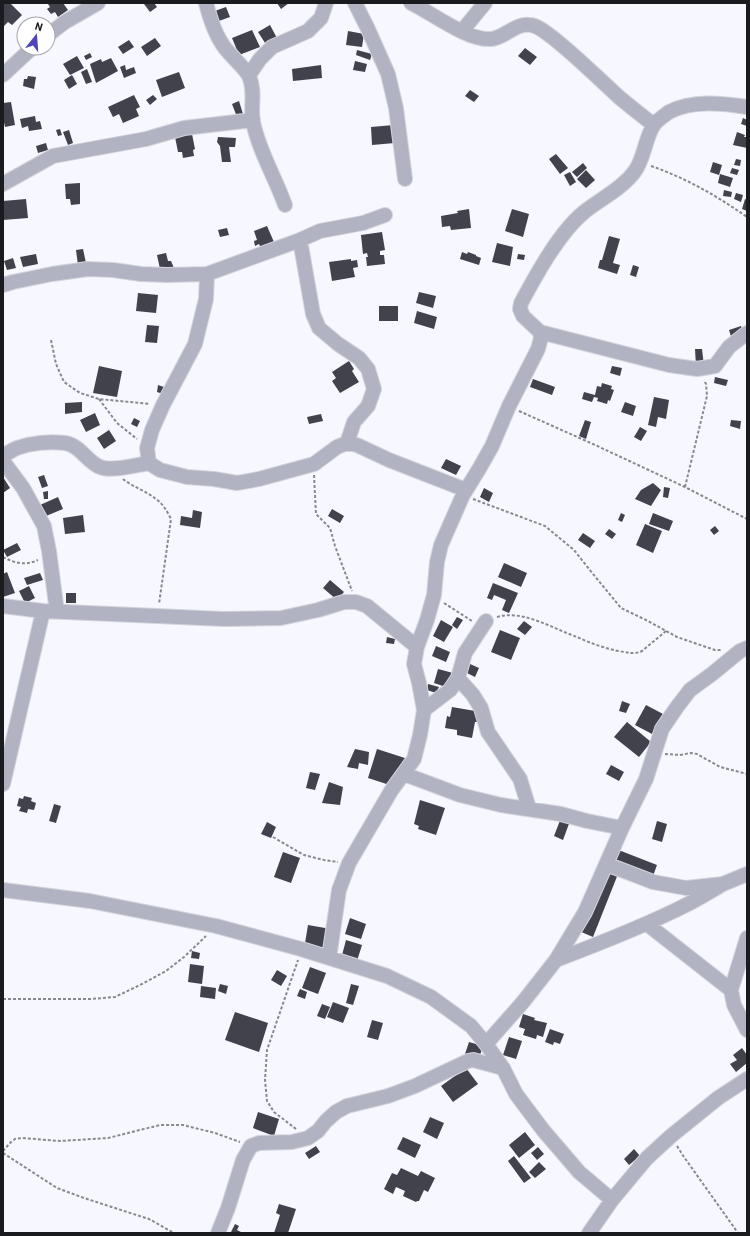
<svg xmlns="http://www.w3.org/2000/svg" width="750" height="1236" font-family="Barlow,sans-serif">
<rect width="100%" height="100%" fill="#f6f7ff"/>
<!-- building -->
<path fill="#41424c" d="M3 3H10L22 15 12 25 8 22 3 27Z
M49 3H63L68 10 58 17 55 12 51 14 47 9 50 7 48 4Z
M146 3H154L157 7 150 12 144 4Z
M277 3H289L281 9Z
M226 7 230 17 216 22 212 12Z
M270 25 278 40 267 46 258 32Z
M252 30 260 47 239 55 232 38Z
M348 31 364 34 362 47 346 45Z
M155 38 161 46 147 56 141 47Z
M129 40 134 47 123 54 118 47Z
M525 48 537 57 530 65 518 56Z
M357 50 372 54 370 60 356 55Z
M90 53 92 57 86 60 84 56Z
M77 56 84 68 70 75 63 64Z
M111 58 118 71 96 83 90 64 101 59 102 62Z
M355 61 367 64 365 72 353 70Z
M125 65 126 70 134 67 136 73 124 78 120 67Z
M321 65 322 78 293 81 292 69Z
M87 69 92 82 86 84 81 72Z
M179 72 185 88 162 97 156 80Z
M72 75 77 84 69 89 64 80Z
M28 76 36 77 34 89 23 86 24 79H27Z
M470 90 479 96 474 102 465 96Z
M134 95 140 107 136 109 139 116 123 123 119 114 113 117 108 107Z
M153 95 157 99 150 105 146 100Z
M239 101 243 114 237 117 232 104Z
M11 102 15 125 5 127 3 118V103Z
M35 116 36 122 40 121 42 129 29 131 28 126 22 128 20 119Z
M743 118 747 120V126L741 124Z
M394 125 395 143 372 145 371 127Z
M60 129 62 135 58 136 56 130Z
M69 130 73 143 68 145 63 132Z
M737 132 745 135 744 137H747V148L733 145Z
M192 134 195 149 193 150 194 156 183 158 182 152H178L175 137Z
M218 137 236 138 235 147H229L231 162H222L220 146 217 142Z
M46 143 48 150 38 153 36 146Z
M556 154 568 168 560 174 549 159Z
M736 159 741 160 740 166 734 165Z
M713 162 722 165 719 175 710 172Z
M583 163 587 168 577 177 572 172Z
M732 168 739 170 737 175 730 173Z
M586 170 595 180 586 188 577 179Z
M570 172 576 182 570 186 564 175Z
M720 174 733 178 730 187 718 183Z
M80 183V204L71 205 70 199H66L65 184Z
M724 190 732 192 731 197 723 196Z
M736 193 743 195 741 202 734 199Z
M26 199 28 218 3 220V201Z
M745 199 747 200V211L742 209Z
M469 209 471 228 451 230 450 226 442 227 441 216 458 213 457 211Z
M512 209 529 214 523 237 505 231Z
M267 226 274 242 261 248 259 244 255 246 254 241 257 240 254 231Z
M227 228 229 235 220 237 218 230Z
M382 232 385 250 380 251V255H384L385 264 367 266 366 257H368L367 253 363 254 361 235Z
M609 236 620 239 613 263 620 265 617 274 598 268 600 260H602Z
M497 243 513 247 510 266 492 262Z
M83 249 86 263 78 265 76 250Z
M462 252 467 254 468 252 476 255V256L481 258 479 265 460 259Z
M166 253 168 261H171L174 268 160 269 157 255Z
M36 254 38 264 23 267 20 257Z
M518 254 525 255 524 260 517 259Z
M13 258 16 268 7 270 4 261Z
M351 259V261L357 260 358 267 353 268 355 277 332 281 329 262Z
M633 265 639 267 636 277 630 275Z
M419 292 436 296 433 308 416 303Z
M138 293 158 295 156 313 136 311Z
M379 306H398V321H379Z
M417 311 437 317 434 329 414 323Z
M147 325 159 326 157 343 145 342Z
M741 326 746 339 733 343 729 330Z
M695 349H702L704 366H696Z
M349 361 354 369 352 371 359 382 340 393 332 381 336 378 332 372Z
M99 366 122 371 117 397 93 393Z
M612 366 622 368 620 376 610 373Z
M715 377 728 380 726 386 714 383Z
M533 379 555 387 552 395 530 387Z
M602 383 612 386 611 389 614 390 610 401 608 400 607 404 597 401 598 398 594 397 592 402 582 399 584 392 595 395 597 386 601 387Z
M158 385 167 388 166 395 157 392Z
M654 397 669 400 666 419 658 417 656 427 648 425Z
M82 402V412L65 414V403Z
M625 402 636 406 633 416 621 412Z
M95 413 100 425 86 432 80 420Z
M321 414 323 421 309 424 307 417Z
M134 418 140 421 137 427 131 424Z
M585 420 591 422 586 439 579 436Z
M731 420 741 421 740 429 730 426Z
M640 427 647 431 641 441 634 437Z
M109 430 116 441 104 449 97 438Z
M446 459 461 466 456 475 441 468Z
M44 475 48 486 42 488 38 477Z
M3 477 10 488 3 493Z
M653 483 661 490 651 506 635 499 641 490Z
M664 487 670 488 668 498 663 497Z
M484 488 493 493 489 502 480 497Z
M48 491V499H44L43 492Z
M58 497 63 509 46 516 40 505Z
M332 509 344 516 340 523 328 516Z
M193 510 202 512 200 528 180 525 181 516 192 518Z
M621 513 625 515 622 522 618 520Z
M653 513 673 521 669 531 649 524Z
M83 515 85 532 65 534 63 518Z
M645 524 662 531 653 553 636 545Z
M715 526 719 531 714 535 710 530Z
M609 529 616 534 612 539 605 534Z
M583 533 595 541 590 548 578 540Z
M17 543 21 550 7 557 3 550Z
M504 563 527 573 521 587 498 577Z
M7 572 15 593 3 597V574Z
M40 573 43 580 27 585 24 578Z
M330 580 344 592 337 600 323 588Z
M493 583 518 593 509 613 502 610 506 600 494 595 492 600 487 598Z
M29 586 35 598 25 603 19 591Z
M66 593H76V603H66Z
M457 617 463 620 457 629 452 625Z
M441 620 453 627 444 642 433 636Z
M524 621 532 627 525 635 517 629Z
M500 630 520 638 511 660 491 652Z
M387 637 395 639 394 644 386 643Z
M436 646 450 652 446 662 432 656Z
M470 664 479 668 475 677 467 673Z
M438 669 453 673 449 688 434 683Z
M428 684 439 687 436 693 427 690Z
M622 701 630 704 626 713 619 711Z
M646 705 663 714 652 734 635 725Z
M452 707 481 712 479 722H475L472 738 457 735V730L445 728 447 716 450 717Z
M627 722 651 742 639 757 614 737Z
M355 749 369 752 368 765 359 763 358 769 347 767Z
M377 749 408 759 399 788 368 778Z
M611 765 624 772 619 781 606 774Z
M310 772 320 774 315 790 306 788Z
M329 782 343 787 340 805 322 803Z
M24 796 32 798 31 801 36 803 34 810 28 809 27 813 19 811 21 807 17 806 19 798 23 799Z
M420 800 445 808 436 835 418 829 419 826 414 824Z
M54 804 61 806 56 823 49 821Z
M561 818 570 821 563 840 554 836Z
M657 821 667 824 662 842 652 839Z
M267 822 276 827 271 838 261 834Z
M616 849 657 865 653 876 612 860Z
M283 852 300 858 291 883 274 877Z
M606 868 618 874 593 937 579 931Z
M350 918 366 924 361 939 345 934Z
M308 925 331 929 327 952 304 949Z
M346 940 362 945 356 964 341 959Z
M192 951 200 953 199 959 191 958Z
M190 964 204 966 202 984 188 982Z
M310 967 326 973 318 994 302 988Z
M277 970 287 976 281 986 271 980Z
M220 984 228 986 226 994 218 991Z
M351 984 359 986 353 1005 346 1003Z
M201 986 216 988 215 999 200 997Z
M300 989 307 992 305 999 297 996Z
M333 1002 349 1008 343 1023 327 1017Z
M322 1004 330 1007 325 1019 317 1016Z
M235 1012 268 1023 259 1052 225 1040Z
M523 1014 535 1018 534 1020 547 1023 543 1037 537 1035 536 1039 523 1035 525 1029 519 1027Z
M372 1020 383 1023 378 1040 367 1037Z
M550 1029 564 1034 560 1044 554 1042 553 1045 545 1042Z
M509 1037 522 1041 516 1059 503 1055Z
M469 1042 483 1046 480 1055 475 1058 465 1054Z
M742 1048 747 1055V1063L736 1072 730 1064 737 1060 733 1055Z
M466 1068 478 1084 453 1102 441 1086Z
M258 1112 279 1119 274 1136 253 1128Z
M430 1117 444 1123 437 1139 423 1132Z
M525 1132 535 1145 519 1158 509 1145Z
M403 1137 421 1145 415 1158 397 1149Z
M316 1146 320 1152 309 1159 305 1153Z
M538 1147 544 1154 537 1160 531 1153Z
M634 1149 640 1156 629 1165 624 1159Z
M514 1156 531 1178 524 1183 508 1161Z
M539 1162 546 1169 535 1178 529 1172Z
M401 1168 418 1176 421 1171 435 1178 428 1192 424 1190 419 1201H417L416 1202 403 1196 405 1191 396 1187 393 1194 384 1189 392 1173 397 1175Z
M279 1204 296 1209 288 1233H274L280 1215 276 1213Z
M235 1224 239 1226 237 1230 241 1232 240 1233 231 1232Z"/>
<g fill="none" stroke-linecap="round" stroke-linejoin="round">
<!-- minor casing -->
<g stroke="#d3d4db" stroke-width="16">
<path id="minor" d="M206 3C210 19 215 35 225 48 231 56 245 68 249 76 256 93 250 106 253 122 259 151 275 177 285 205
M355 3 368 29 388 74 396 108 405 179
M411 3C432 13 468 41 491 39 505 38 516 22 531 25 539 26 546 33 552 37 576 56 597 77 620 98 631 107 642 116 654 125
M462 31 485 3
M48 35 65 22 98 3
M3 75 32 48
M249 75 260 59 272 47 308 31 321 18 326 3
M3 184 53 156 146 139 184 128 253 120
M300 240 313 314 319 328 338 344 359 358 368 369 374 389 368 406 354 422 347 443
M207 274 206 299 195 344 163 405 152 430 147 448 149 463 160 470 187 477 214 479 237 483 259 479 314 464 337 447 347 443 357 445 389 460 466 490
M3 285 13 282 52 274 88 269 113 270 141 274 167 275 207 274 300 240 320 231 363 223 385 215
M540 332 669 365 697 369 715 366 729 347 747 333
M3 454C8 454 12 450 17 448 31 443 50 441 65 443 80 445 87 462 100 467 112 472 136 465 149 463
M3 461 23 488 44 526 49 551 57 612
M3 606 43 611 157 616 223 619 281 618 318 610 344 602H356L367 606 417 647
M458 678 473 695 481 708 488 732 520 779 529 808
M424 710 450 690 458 678 465 653 486 621
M404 774 460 795 501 805 561 814 587 821 622 828
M3 784 43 611
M606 864 653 882 686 888 723 884 747 874
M3 890 90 901 216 926 301 949 387 976 431 997 471 1026 486 1044 503 1068 516 1094 543 1130 579 1172 612 1200
M647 924 731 990
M747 938 731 990 734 1005 747 1030
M329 958 339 890 349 863 391 791 414 759 420 735 424 710 419 683 414 664 417 647 427 620 434 595 437 562 441 545 463 495 479 469 492 446 509 406 538 349 541 338 540 332 523 316 520 309 521 303C536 275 559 233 583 213 600 199 622 189 635 171 644 158 645 140 653 126 656 121 665 115 669 112 692 100 722 103 747 107
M556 960C601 943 645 926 688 904 700 898 711 891 723 884
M486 1044 523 1002 556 960 585 912 622 828 646 779 662 729 677 707 690 690 712 674 740 651 747 648
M218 1233 228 1208 243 1160 251 1146 259 1143 292 1142 308 1138 318 1131 326 1121 336 1112 347 1106 388 1096 415 1086 468 1061 473 1060 503 1068
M589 1233 612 1200 647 1158 671 1136 718 1098 747 1079"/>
</g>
<!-- path -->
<path stroke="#88898f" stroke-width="2" stroke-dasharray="3 2" stroke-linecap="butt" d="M651 166C686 178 717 196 747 217
M51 340 56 364 64 382 80 393 99 399 150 404
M99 399 117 423 137 439
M519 411 593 444 685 487 747 519
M314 475 316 514 330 528 335 546 352 591
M123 479C133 487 146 491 156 499 163 504 167 511 171 519L159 604
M685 487 707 396 706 384 704 380
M473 499 545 526 574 550 593 574 621 608 648 621 677 637 715 650H722
M3 557C14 563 26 566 38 560
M444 603 472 621
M497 617C522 609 554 629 577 637 590 643 604 648 618 651 627 652 634 655 642 651L666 631
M665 754 680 755 691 753 697 754 720 767 747 774
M273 837 304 855 324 860 338 862
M3 999H91L115 997 142 984 166 971 184 957 206 936
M296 1129 274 1112 267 1101 265 1080 267 1050 298 960
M677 1146 684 1157 738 1233
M3 1151 11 1142 15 1139 22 1138 60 1141 108 1138 160 1125H183L215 1133 240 1142
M3 1153 57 1188 84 1198 149 1219 174 1233"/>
<!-- minor -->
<use href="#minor" stroke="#b1b3c2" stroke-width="14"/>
</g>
<!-- border -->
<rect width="750" height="1236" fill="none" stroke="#1a1b1f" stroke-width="8"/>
<!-- north arrow -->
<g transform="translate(36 36) rotate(17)"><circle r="19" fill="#ffffff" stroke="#a3a4a5"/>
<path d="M0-3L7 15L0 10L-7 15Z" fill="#5044bc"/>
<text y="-6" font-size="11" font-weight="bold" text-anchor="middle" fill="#1a1b1f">N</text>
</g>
</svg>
